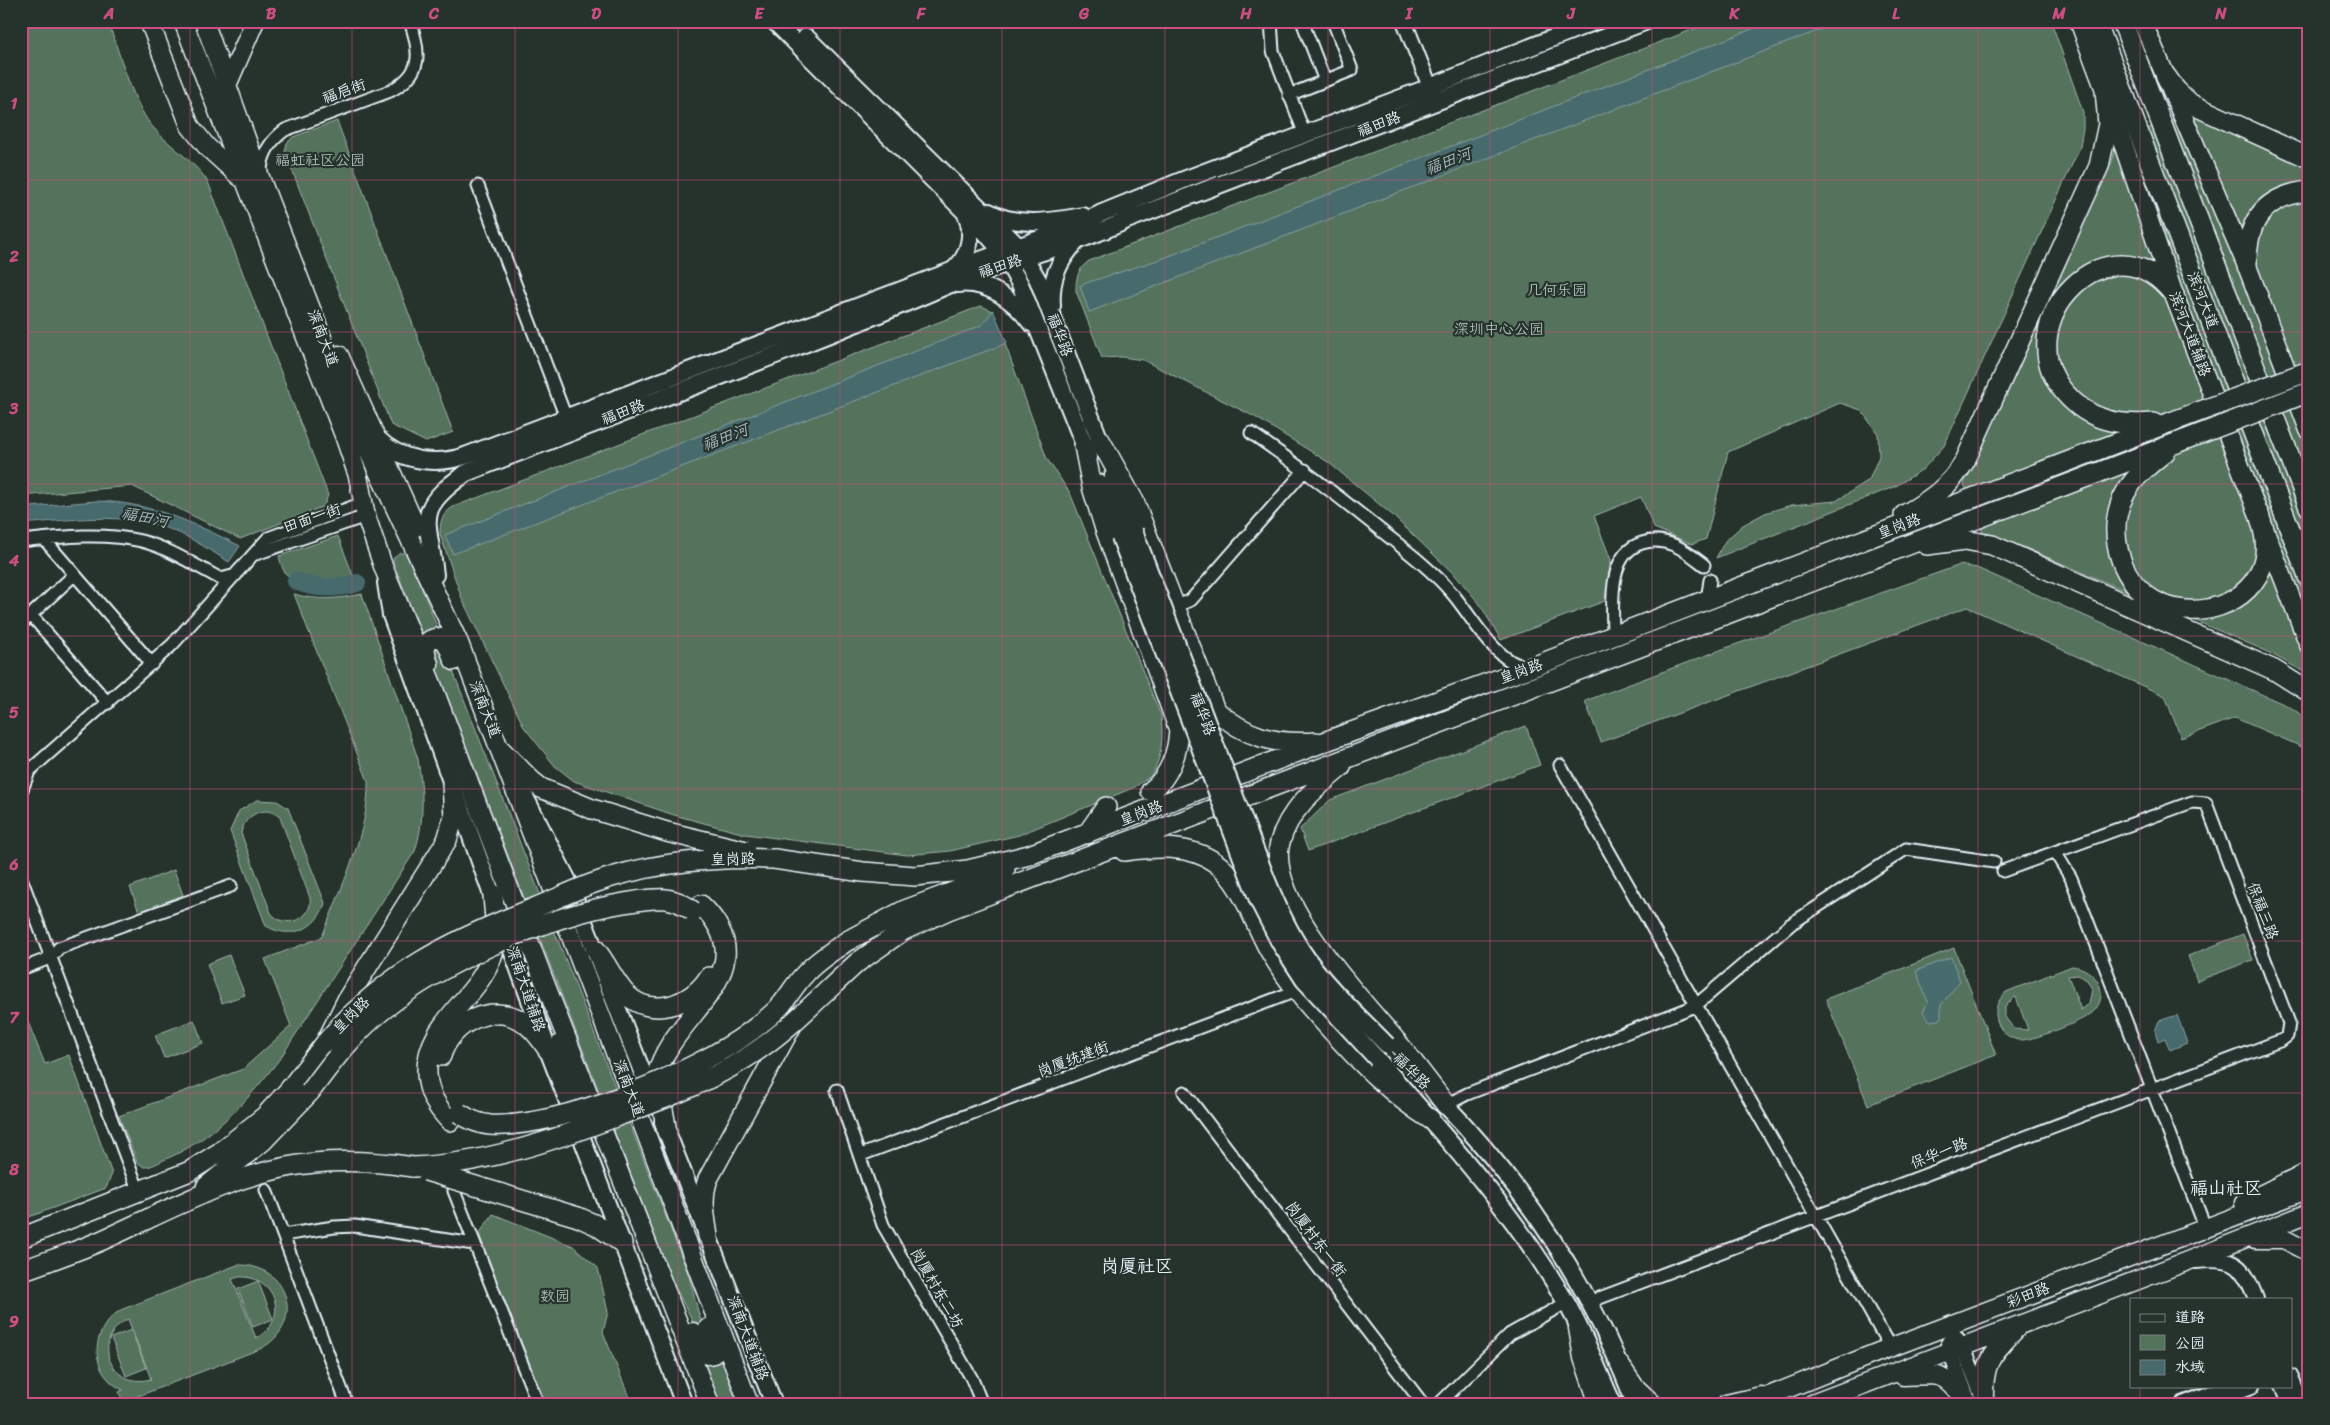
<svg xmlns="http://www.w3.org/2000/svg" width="2330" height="1425" font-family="Sriracha,'LXGW WenKai TC',sans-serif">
<rect width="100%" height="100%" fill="#26332d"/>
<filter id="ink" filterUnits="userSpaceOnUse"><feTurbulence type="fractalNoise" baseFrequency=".02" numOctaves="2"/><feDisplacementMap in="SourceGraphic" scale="10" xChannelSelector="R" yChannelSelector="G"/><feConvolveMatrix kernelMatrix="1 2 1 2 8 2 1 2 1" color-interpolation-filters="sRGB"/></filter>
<g filter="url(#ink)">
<!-- green -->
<path fill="#54735b" stroke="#9eb2aa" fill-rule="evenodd" d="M21 21H108C118 49 133 103 151 125 168 146 193 159 208 182L328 495 324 506 240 539 132 486 21 496Z
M1715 21H2051L2083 112V128L2080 147 1944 446 1923 469 1896 486 1716 558 1725 541 1743 525 1765 513 1791 505 1836 501 1869 480 1879 456 1878 434 1861 410 1840 403 1728 452 1706 539 1692 544 1654 528 1641 497 1594 516 1611 560 1605 601 1501 640 1479 603 1455 575 1391 514 1328 462 1255 417 1143 360 1122 357 1102 358 1076 291C1076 277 1078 269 1089 261Z
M2192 111 2309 166V670L2304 672 2266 651 2028 549 1983 533 1964 484 2112 162 2117 141Z
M337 121 453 432 426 442 391 425 285 152 287 143 293 137Z
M981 306 993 311 1047 459 1070 493 1161 716C1163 734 1163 758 1151 775 1148 779 1140 783 1135 787L1019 835 950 851 907 855 745 834 674 815 574 781 555 766 524 727 462 599 440 534C440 521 442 514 453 507Z
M338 536 354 578C335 582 308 588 290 577 283 574 281 563 279 556Z
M399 553H404L409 556 438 629 423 636 393 562 394 557Z
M1960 565 1977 568 2288 706C2310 718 2309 728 2309 750L2235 718 2181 738 2165 696 1967 607 1601 742 1585 701 1723 649Z
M294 594C318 601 338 599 362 594L418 759C423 791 425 820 415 851L281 1057C250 1098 215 1138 166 1159 159 1162 152 1167 144 1167L137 1162 119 1116 243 1069 291 1026 265 959 322 937C339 892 370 829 368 781Z
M432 645 444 648 689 1276 699 1315 710 1343 702 1346 691 1318 672 1281 429 651Z
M1526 726 1540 765 1308 851 1300 829 1330 800Z
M257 800 277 801 288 808 325 903C317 930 290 940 266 926L230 831 239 811ZM268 811 279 815 310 898C313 920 284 930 271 913L241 833C244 819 254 811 268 811Z
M174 870 183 895 139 912 130 887Z
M2243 934 2253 960 2197 981 2188 956Z
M1954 948 1996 1055 1868 1105 1826 999Z
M229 955 245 995 222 1003 207 964Z
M2072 966C2095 968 2112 993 2093 1012 2084 1021 2030 1042 2018 1040 2009 1038 2001 1032 1998 1023 1993 1011 1997 1001 2006 992ZM2078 975 2087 980 2092 989 2089 1004 2081 1010 2068 976ZM2015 997H2016L2028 1030 2014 1029 2005 1017V1007Z
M21 1005 45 1064 69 1055 112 1174 106 1188 21 1220Z
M194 1020 203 1043 164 1058 155 1035Z
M493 1214 573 1246 598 1268 608 1312 603 1332 632 1404H543L479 1234Z
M237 1265C289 1263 307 1325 260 1349L123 1402 119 1392 123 1390C87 1373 90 1326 123 1309ZM239 1277C277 1275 290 1321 256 1338L232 1279ZM128 1319 151 1379C110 1390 90 1338 128 1319Z
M258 1281 273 1319 253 1327 238 1289Z
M131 1330 146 1368 126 1376 111 1338Z
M720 1357 738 1404H720L704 1363Z"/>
<!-- water -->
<path fill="#476a6c" stroke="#87a0a4" d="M1773 21H1843L1089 312 1080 286 1089 282 1164 258Z
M993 310 1007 343 453 554 445 535 975 328 983 324Z
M95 501C149 502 192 522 240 546L229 562C211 551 192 538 172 530 123 511 72 520 21 524V508Z
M1951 957 1960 981 1941 1005V1017L1938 1020 1930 1021 1923 1012 1928 1002 1916 971Z
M2177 1015 2187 1043 2170 1050 2165 1038 2158 1041 2155 1031 2159 1021Z"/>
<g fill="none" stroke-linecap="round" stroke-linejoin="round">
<!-- river -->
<path stroke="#476a6c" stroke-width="18" d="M296 581C316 590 336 589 357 583"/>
<!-- minor casing -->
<g stroke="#e8f1f8" stroke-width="15">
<path id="minor" d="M1271 21 1273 51 1305 135
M1302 21 1325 81
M1289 95 1352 70 1333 21
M261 173C261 155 271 140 285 130L390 91C423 74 421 53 410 21
M478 186 568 423
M1251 433C1295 463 1337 495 1379 529 1404 549 1430 568 1451 592 1471 614 1496 665 1528 667
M44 539 152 664
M21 541C59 537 103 532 141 541 169 548 196 566 221 579L236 575
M256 554 366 516
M1707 600 1710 580
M1175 607 1191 600 1305 470
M31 615 108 703
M21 624 74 575
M1613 636C1613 607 1606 554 1642 543 1667 535 1686 551 1704 565
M21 758 28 774 21 792
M1560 765 1890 1347
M21 778 172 645 268 538 363 503
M2055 852 2071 878 2205 1227
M21 878 139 1192
M21 969 50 958 59 948 231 886
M837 1090 883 1225 972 1379 982 1404
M1184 1092 1423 1404
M1446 1105 1467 1094 1695 1006 1791 924 1906 849 1994 862
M861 1155 1296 991
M266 1190 347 1404
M454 1191 538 1404
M283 1235 334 1227 355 1226 474 1244
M1589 1302 2282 1040 2287 1036 2289 1023 2206 803 2192 802 2003 871
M1439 1404 1510 1334 1566 1303"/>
</g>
<!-- tertiary casing -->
<g stroke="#e8f1f8" stroke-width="18">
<path id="tertiary" d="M1404 21 1434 97
M2196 1261C2235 1257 2243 1264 2256 1299
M1947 1326 1963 1347 1983 1398
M1949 1342 1950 1352 1968 1400
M2291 1377 2302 1404
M2282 1386 2289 1404
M2220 1398 2252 1386
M2183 1404 2229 1386"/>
</g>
<!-- secondary casing -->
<g stroke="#e8f1f8" stroke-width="20">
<path id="secondary" d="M774 21 986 233 1002 252 1020 284 1089 457
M806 37 1018 246 1038 280 1104 451
M989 212C1018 228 1053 221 1083 216
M952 271C970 257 975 232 965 212
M957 284C987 280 1014 300 1031 323
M1052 306C1050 280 1058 262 1075 243
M378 439C400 461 435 466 465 456L975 262 1076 226 1102 213 1186 179 1430 87 1596 21
M1113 476 1134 531
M1099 483 1120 537
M435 575C429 519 412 511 466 473 626 410 788 354 946 286 1005 260 1069 248 1127 220L1647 21
M386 583 391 615 548 1050 684 1404
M522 791 568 881 652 1097
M1377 1059C1445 1136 1516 1214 1567 1304 1585 1336 1598 1371 1613 1404
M1438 1097C1523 1184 1593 1289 1635 1404
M663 1122 774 1404"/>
</g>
<!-- primary casing -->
<g stroke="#e8f1f8" stroke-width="21">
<path id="primary" d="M149 21 190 126 207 147 240 177
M183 21 345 438 358 476 366 516 384 569 432 684 543 978 710 1404
M204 21 261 180 356 425 459 643 749 1404
M2079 21 2105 90 2174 295 2309 645
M2142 21 2247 266 2309 430
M228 83 255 21
M339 355 416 527
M429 664C424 651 423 636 441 638L447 644 454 661
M560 1044 579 1124
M2244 1203 2309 1171
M2255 1239H2284L2309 1252
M1578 1328 1583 1358 1599 1404
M693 1332 702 1353 709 1355 713 1354 715 1347 708 1328
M1620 1365 1635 1387 1653 1404
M1903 1376C1942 1375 1942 1370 1968 1404
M1984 1402C1983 1362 1990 1357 2016 1329
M1726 1404 1761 1396
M1749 1404 1876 1353 2309 1189
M1812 1404 2185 1262 2309 1213"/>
</g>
<!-- trunk casing -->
<g stroke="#e8f1f8" stroke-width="22">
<path id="trunk" d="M2096 21 2309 579
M2122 21 2309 507
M2166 76 2176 90 2191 104 2309 158
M2247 266C2246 222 2263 196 2309 191
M2154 423C2119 426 2089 421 2065 393 2004 323 2111 211 2174 295
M1100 440 1134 501 1215 710C1246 737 1275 745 1316 742
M1084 446 1092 487 1105 529 1179 730C1178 753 1169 777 1151 791
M2165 452C2151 463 2135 476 2126 492 2105 527 2118 579 2153 600 2192 623 2253 607 2264 559 2268 544 2263 528 2259 514
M1904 515C1930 500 1950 487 1965 461L2099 166 2108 124 2105 90
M1927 545 1965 540 1992 545 2274 670 2309 692
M500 749 532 781 541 788 592 809
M1341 767C1317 787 1289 809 1280 842 1265 900 1362 1000 1397 1042 1414 1062 1430 1084 1446 1105
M1087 834 1106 807
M1124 851C1156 847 1189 844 1216 863 1242 881 1255 926 1271 953 1288 982 1309 1006 1332 1031 1362 1064 1392 1095 1430 1119
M774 859 863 872 915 876 968 870 1029 855 1329 740 1532 667 2171 422
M847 941 905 910 980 882 1005 869
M595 949C607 963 613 980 626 994 651 1019 692 1005 709 977
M858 962 904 930 948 910 2179 442
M441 1056C451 1022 491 1003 522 1021 533 1028 541 1039 548 1050
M450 1121C437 1108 428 1093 427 1074 425 1024 475 1001 491 959 499 939 494 915 493 894
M667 1132 657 1076C669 1014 771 973 701 905
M206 1187 263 1141 310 1092
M578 1217 596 1225 622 1243
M708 1236C705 1216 701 1198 708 1179L792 1025
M21 1238 190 1171 220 1152 265 1116 289 1090 326 1042 349 996 447 840 454 816 452 785
M21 1271C50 1260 79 1251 107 1238 173 1208 240 1170 314 1163 347 1160 380 1162 413 1167"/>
</g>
<!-- minor -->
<use href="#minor" stroke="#26332d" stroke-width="11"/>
<!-- tertiary -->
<use href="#tertiary" stroke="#26332d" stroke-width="14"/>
<!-- secondary -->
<use href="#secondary" stroke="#26332d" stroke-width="16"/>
<!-- primary -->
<use href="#primary" stroke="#26332d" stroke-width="18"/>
<!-- trunk -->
<use href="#trunk" stroke="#26332d" stroke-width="19"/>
<!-- secondary-bridge casing -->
<g stroke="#e8f1f8" stroke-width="20" stroke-linecap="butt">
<path id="secondary-bridge" d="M1134 531 1266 878C1276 903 1287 928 1302 951 1325 986 1358 1015 1387 1045
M1120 537 1258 900 1280 943 1304 980 1377 1059"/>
</g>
<!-- trunk-bridge casing -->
<g stroke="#e8f1f8" stroke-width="22" stroke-linecap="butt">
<path id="trunk-bridge" d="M2171 422 2309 371
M2179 442 2309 392
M592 809 667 832 746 851
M326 1042C384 973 452 940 534 908 554 900 574 890 594 883 652 862 713 857 774 859
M310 1092C332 1062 354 1033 383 1010 443 961 547 916 624 903 637 901 652 898 666 899 676 900 685 905 693 911
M459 1113C468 1119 479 1124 490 1125 558 1129 697 1072 751 1031 761 1023 774 1014 782 1004 790 994 796 983 805 974 816 961 833 951 847 941
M413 1167C484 1164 552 1141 618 1116 662 1100 707 1083 746 1058 788 1032 821 995 858 962
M426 1171 578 1217"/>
</g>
<!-- secondary-bridge -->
<use href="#secondary-bridge" stroke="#26332d" stroke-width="16"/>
<!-- trunk-bridge -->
<use href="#trunk-bridge" stroke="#26332d" stroke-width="19"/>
</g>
</g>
<!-- grid -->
<path fill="none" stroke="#cc4e82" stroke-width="1" stroke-opacity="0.55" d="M190 21V1404M352 21V1404M515 21V1404M678 21V1404M840 21V1404M1002 21V1404M1165 21V1404M1328 21V1404M1490 21V1404M1652 21V1404M1815 21V1404M1978 21V1404M2140 21V1299M21 180H2309M21 332H2309M21 484H2309M21 636H2309M21 789H2309M21 941H2309M21 1093H2309M21 1245H2309M2140 1386V1404"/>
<g text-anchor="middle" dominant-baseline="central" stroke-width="4.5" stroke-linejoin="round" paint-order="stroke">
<!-- street labels -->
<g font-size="15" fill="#e8f1f8" stroke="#26332d">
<text transform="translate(344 91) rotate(-20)">福启街</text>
<text transform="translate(1379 124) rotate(-21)">福田路</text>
<text transform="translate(1000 266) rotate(-18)">福田路</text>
<text transform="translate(2203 300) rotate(69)">滨河大道</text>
<text transform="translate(2190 334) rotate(69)">滨河大道辅路</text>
<text transform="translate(1060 335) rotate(69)">福华路</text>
<text transform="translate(323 338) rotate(69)">深南大道</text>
<text transform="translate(623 412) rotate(-21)">福田路</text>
<text transform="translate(312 518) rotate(-19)">田面一街</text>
<text transform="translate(1899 526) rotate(-21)">皇岗路</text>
<text transform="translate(1521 671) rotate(-20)">皇岗路</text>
<text transform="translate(485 709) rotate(68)">深南大道</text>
<text transform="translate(1203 714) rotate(69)">福华路</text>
<text transform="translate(1141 813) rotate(-21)">皇岗路</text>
<text transform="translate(733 859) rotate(-1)">皇岗路</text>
<text transform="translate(2263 911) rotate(69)">保福三路</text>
<text transform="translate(526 989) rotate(71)">深南大道辅路</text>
<text transform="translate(351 1015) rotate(-45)">皇岗路</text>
<text transform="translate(1073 1059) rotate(-21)">岗厦统建街</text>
<text transform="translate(1412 1071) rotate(45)">福华路</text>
<text transform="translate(629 1088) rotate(69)">深南大道</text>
<text transform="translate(1939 1153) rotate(-21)">保华一路</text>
<text transform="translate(1316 1239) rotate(53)">岗厦村东一街</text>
<text transform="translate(937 1288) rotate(60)">岗厦村东二坊</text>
<text transform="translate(2028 1295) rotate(-21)">彩田路</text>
<text transform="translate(748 1338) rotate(69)">深南大道辅路</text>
</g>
<!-- park labels -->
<g font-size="15" fill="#adbfb9" stroke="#26332d">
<text x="320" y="160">福虹社区公园</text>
<text x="1557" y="290">几何乐园</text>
<text x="1499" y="329">深圳中心公园</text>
<text x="555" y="1296">数园</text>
</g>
<!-- water labels -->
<g font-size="16" font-style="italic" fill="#a8bbc0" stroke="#26332d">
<text transform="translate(1448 161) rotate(-21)">福田河</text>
<text transform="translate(725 437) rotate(-21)">福田河</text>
<text transform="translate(145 517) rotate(12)">福田河</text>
</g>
<!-- quarter labels -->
<g font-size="18" fill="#e8f1f8" stroke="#26332d">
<text x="2226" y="1188">福山社区</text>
<text x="1137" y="1266">岗厦社区</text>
</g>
</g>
<!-- margin -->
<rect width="2330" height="1425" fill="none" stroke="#26332d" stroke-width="55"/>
<!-- legend -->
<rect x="2130" y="1298" width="162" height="90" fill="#26332d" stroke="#747f7e"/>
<rect x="2140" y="1314" width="25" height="8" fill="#26332d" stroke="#747f7e"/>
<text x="2175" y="1322" font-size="15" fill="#e8f1f8">道路</text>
<rect x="2140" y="1335" width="25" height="15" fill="#54735b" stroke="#747f7e"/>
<text x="2175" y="1348" font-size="15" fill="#e8f1f8">公园</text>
<rect x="2140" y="1360" width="25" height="15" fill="#476a6c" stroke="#747f7e"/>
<text x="2175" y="1372" font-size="15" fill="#e8f1f8">水域</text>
<rect x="28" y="28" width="2274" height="1370" fill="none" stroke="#cc4e82" stroke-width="2"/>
<g font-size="16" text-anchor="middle" font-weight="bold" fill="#cc4e82">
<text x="109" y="19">A</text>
<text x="271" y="19">B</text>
<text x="434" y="19">C</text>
<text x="596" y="19">D</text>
<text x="759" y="19">E</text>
<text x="921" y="19">F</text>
<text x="1084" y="19">G</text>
<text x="1246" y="19">H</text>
<text x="1409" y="19">I</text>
<text x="1571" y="19">J</text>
<text x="1734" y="19">K</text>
<text x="1896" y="19">L</text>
<text x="2059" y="19">M</text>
<text x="2221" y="19">N</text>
<text x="14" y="109">1</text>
<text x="14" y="262">2</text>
<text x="14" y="414">3</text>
<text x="14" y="566">4</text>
<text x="14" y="718">5</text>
<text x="14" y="870">6</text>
<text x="14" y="1023">7</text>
<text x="14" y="1175">8</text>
<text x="14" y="1327">9</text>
</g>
</svg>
